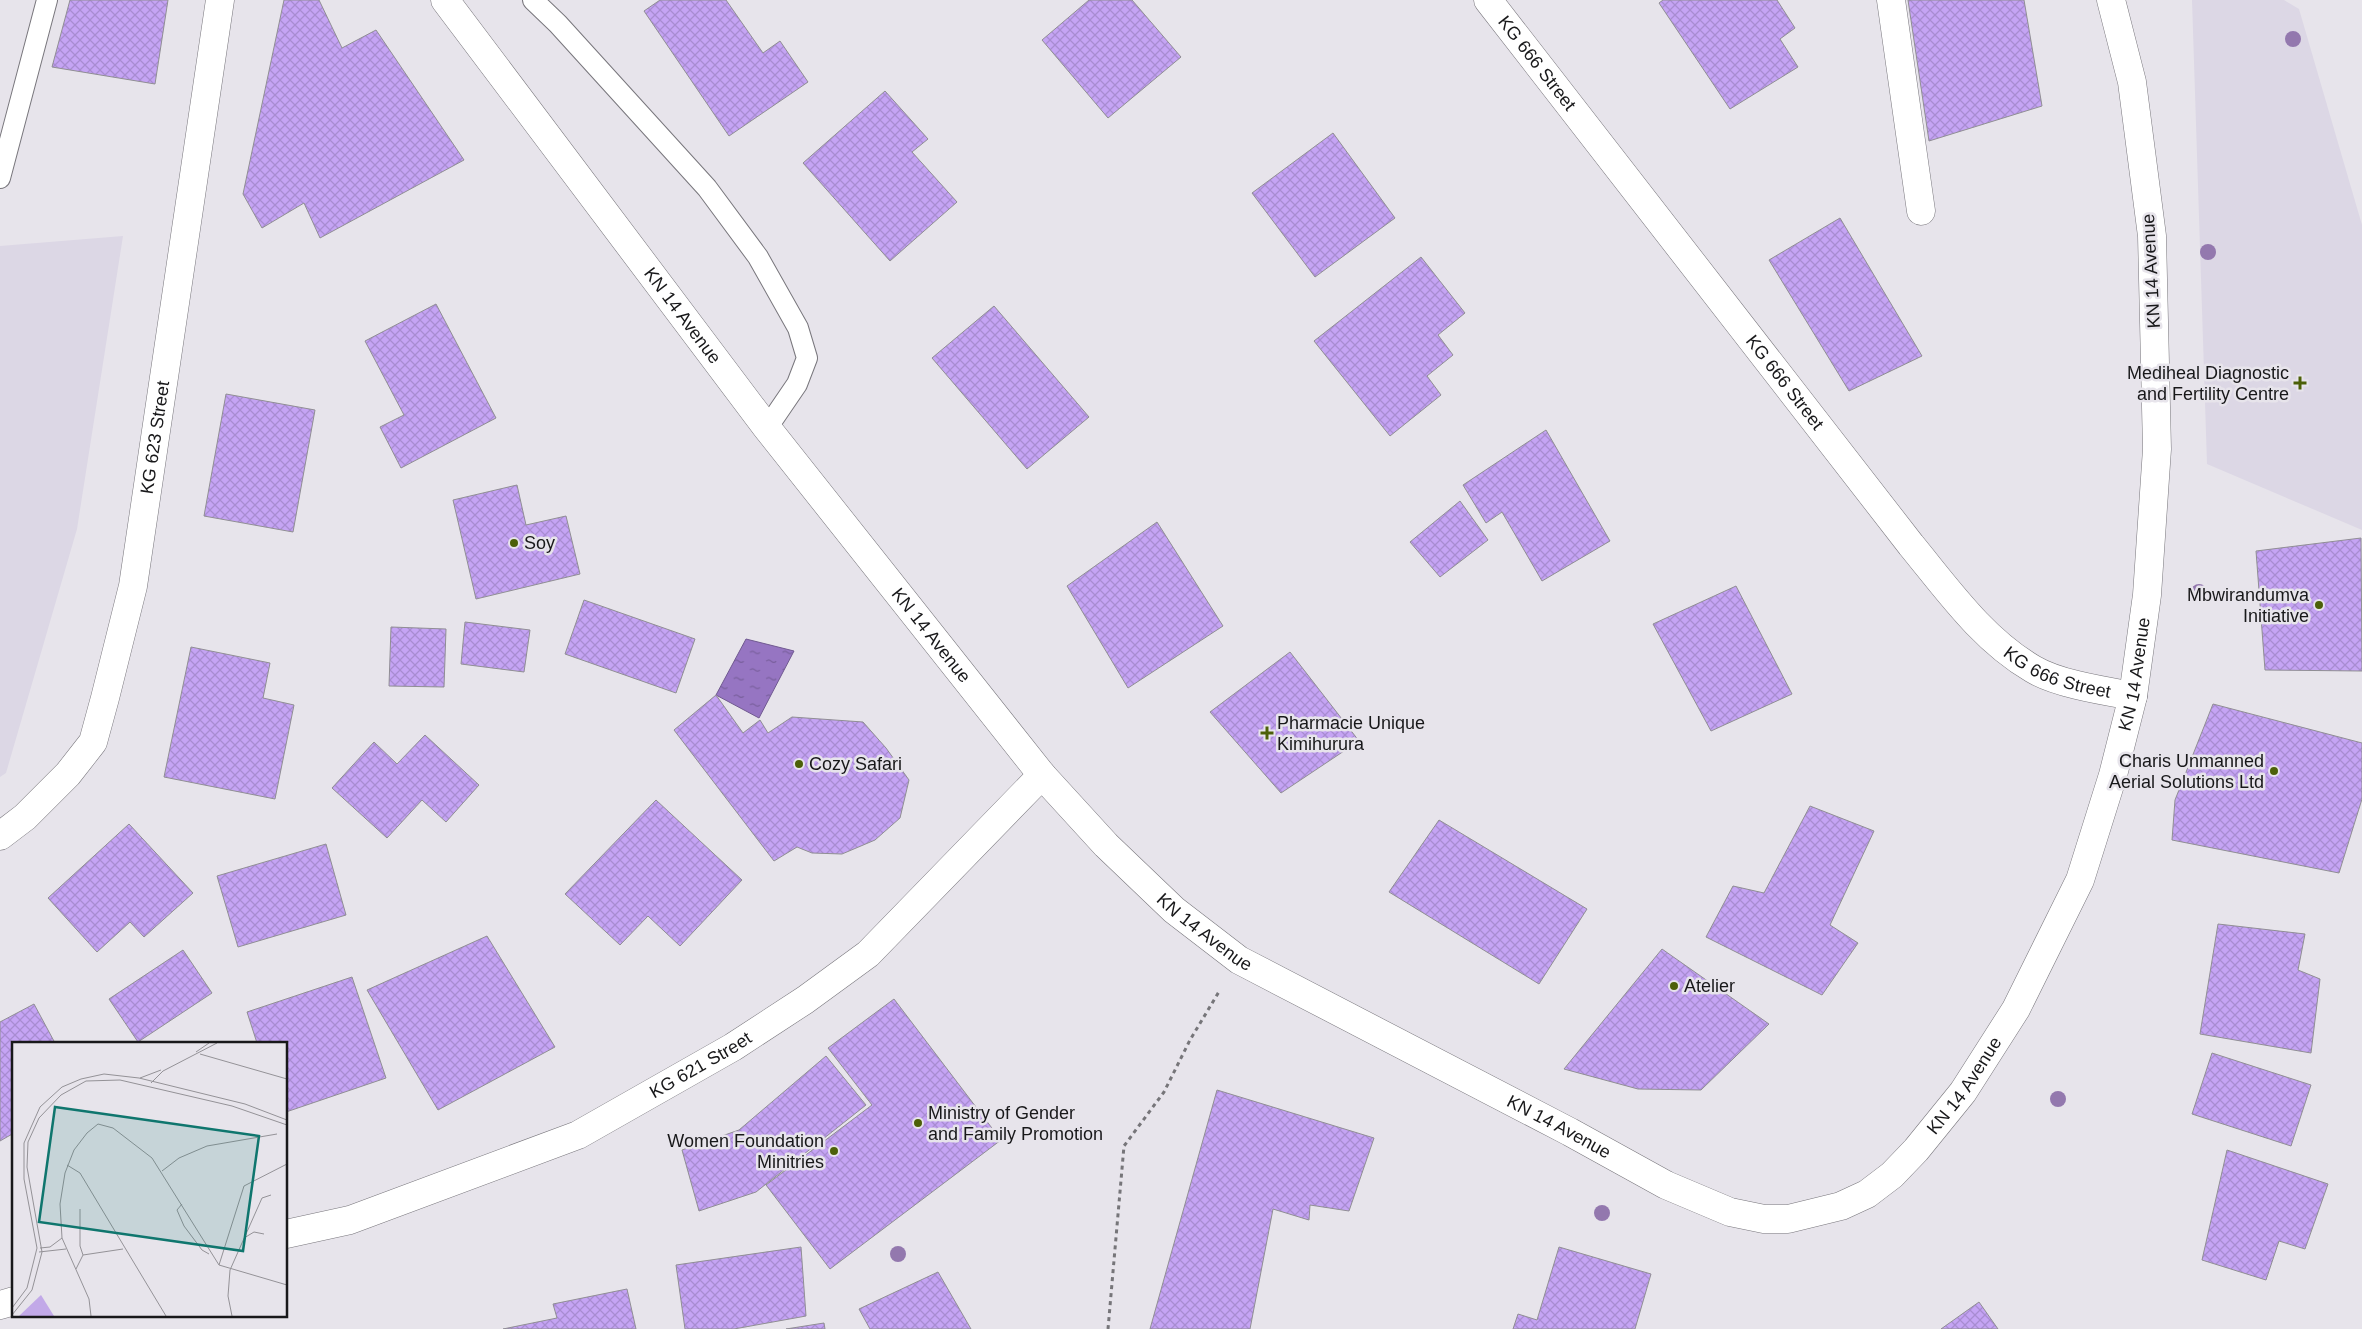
<svg xmlns="http://www.w3.org/2000/svg" width="2362" height="1329" font-family="Arial,sans-serif">
<defs>
<pattern id="water-ripples" width="26" height="14" patternUnits="userSpaceOnUse" patternTransform="scale(1.25)"><rect width="26" height="14" fill="#9675c2"/><path d="M2 4q2-2 4 0t4 0M15 11q2-2 4 0t4 0" fill="none" stroke="#795f9d"/></pattern>
<pattern id="building-cross-hatch" width="8" height="8" patternUnits="userSpaceOnUse" patternTransform="scale(1.25)"><rect width="8" height="8" fill="#c5a4f4"/><path d="M0 0l8 8M0 8l8-8" fill="none" stroke="#a88cd1"/></pattern>
</defs>
<rect width="100%" height="100%" fill="#e7e4eb"/>
<!-- built -->
<path fill="#dcd7e5" d="M2192 0H2284L2299 9 2362 225V530L2207 464Z
M123 236 77 529 6 773 0 777V246Z"/>
<!-- water -->
<path fill="url(#water-ripples)" stroke="#705990" d="M746 639 794 651 759 718 716 695Z"/>
<!-- building -->
<path fill="url(#building-cross-hatch)" stroke="#908e94" d="M70 0H168L155 84 52 67Z
M284 0H319L342 48 376 30 464 160 320 238 304 203 262 228 243 194Z
M660 0H726L763 53 780 41 808 82 729 136 644 11Z
M1089 0H1132L1181 57 1108 118 1042 40Z
M1663 0H1777L1795 28 1780 39 1798 67 1730 109 1659 3Z
M1908 0H2024L2042 106 1929 141Z
M885 91 928 139 912 152 957 202 890 261 803 163Z
M1333 133 1395 218 1315 277 1252 193Z
M1840 218 1922 356 1849 391 1769 260Z
M1421 257 1465 313 1438 335 1453 355 1427 376 1441 395 1390 436 1314 341Z
M436 304 496 418 401 468 380 427 404 415 365 341Z
M994 306 1089 417 1027 469 932 358Z
M226 394 315 410 293 532 204 516Z
M1546 430 1610 541 1542 581 1502 512 1486 523 1463 485Z
M517 485 526 525 566 516 580 574 476 599 453 500Z
M1460 501 1488 540 1440 577 1410 542Z
M1157 522 1223 626 1128 688 1067 586Z
M2361 538 2362 671 2265 670 2256 551Z
M1736 586 1792 694 1711 731 1653 624Z
M584 600 695 639 676 693 565 654Z
M465 622 530 630 524 672 461 664Z
M391 627 446 629 444 687 389 686Z
M191 647 270 663 263 698 294 705 275 799 164 777Z
M1290 652 1359 741 1281 793 1210 712Z
M716 695 743 733 760 720 768 733 792 717 863 722 886 748 909 780 900 818 875 840 842 854 812 853 797 847 774 861 674 730Z
M2213 704 2362 743V799L2339 873 2172 840 2175 800Z
M425 735 479 785 446 822 422 800 387 838 332 788 374 742 397 764Z
M656 800 742 880 680 946 648 916 620 945 565 894Z
M1810 806 1874 831 1830 925 1858 943 1822 995 1706 937 1733 886 1764 893Z
M1439 820 1587 909 1539 984 1389 892Z
M129 824 193 893 144 937 130 922 97 952 48 898Z
M326 844 346 915 238 947 217 876Z
M2218 924 2305 934 2298 970 2320 979 2311 1053 2200 1034Z
M487 936 555 1047 438 1110 367 990Z
M1662 949 1769 1024 1701 1090 1638 1089 1564 1069Z
M183 950 212 993 138 1042 109 999Z
M352 977 386 1078 286 1112V1043H257L247 1012Z
M894 999 1001 1140 830 1269 766 1185 872 1105 828 1048Z
M34 1004 55 1043H14V1133L0 1141V1022Z
M2212 1053 2311 1085 2291 1146 2192 1114Z
M826 1056 866 1105 756 1192 699 1211 682 1150 739 1130Z
M1217 1090 1374 1138 1349 1211 1310 1205 1309 1220 1273 1209 1250 1329H1150Z
M2227 1150 2328 1184 2305 1249 2279 1241 2266 1280 2202 1260Z
M801 1247 806 1316 734 1329H685L676 1265Z
M1559 1247 1651 1274 1635 1329H1513L1518 1314 1537 1320Z
M938 1272 971 1329H870L859 1309Z
M627 1289 636 1329H503L557 1318 553 1304Z
M1979 1302 1998 1329H1941Z
M824 1323 825 1329H786Z"/>
<g fill="none" stroke-linecap="round" stroke-linejoin="round">
<!-- service casing -->
<g stroke="#78767c" stroke-width="22">
<path id="service" d="M533 0 558 24 707 188 758 257 798 328 807 358 797 384 767 428
M0 178 47 0"/>
</g>
<!-- minor casing -->
<g stroke="#78767c" stroke-width="29">
<g id="minor">
<path id="s1" d="M1488 0 1911 545C1948 590 1982 639 2033 669 2058 684 2105 691 2133 696"/>
<path d="M1891 0 1921 211"/>
<path id="s2" d="M0 836 25 817 68 774 93 742 105 698 133 586 220 0"/>
<path id="s3" d="M286 1234 350 1220 578 1135 733 1047 805 1000 868 954 1042 775"/>
<path d="M0 1305 14 1301"/>
</g>
</g>
<!-- secondary casing -->
<g stroke="#78767c" stroke-width="29">
<g id="secondary">
<path id="s4" d="M445 0 767 428 1042 775 1106 845 1174 910 1239 960 1570 1132 1666 1185 1730 1212 1764 1219H1788L1841 1206 1867 1194 1892 1175 1916 1150 1963 1092 2016 1009 2080 880 2113 775 2133 696 2147 595 2157 449 2152 236 2132 82 2111 0"/>
</g>
</g>
<!-- path -->
<path stroke="#767579" stroke-width="3" stroke-dasharray="4 4" stroke-linecap="butt" d="M1108 1329 1124 1146 1164 1092 1190 1040 1220 990"/>
<!-- service -->
<use href="#service" stroke="#fff" stroke-width="20"/>
<!-- minor -->
<use href="#minor" stroke="#fff" stroke-width="28"/>
<!-- secondary -->
<use href="#secondary" stroke="#fff" stroke-width="28"/>
</g>
<!-- trees -->
<g fill="#9378ae">
<circle cx="2293" cy="39" r="8"/>
<circle cx="2208" cy="252" r="8"/>
<circle cx="2199" cy="592" r="8"/>
<circle cx="2058" cy="1099" r="8"/>
<circle cx="1602" cy="1213" r="8"/>
<circle cx="898" cy="1254" r="8"/>
</g>
<!-- markers -->
<g fill="#4c6008" stroke="#e7e4eb" stroke-width="2">
<path d="M2297.5 375.5h5v5h5v5h-5v5h-5v-5h-5v-5h5z"/>
<circle cx="514" cy="543" r="5"/>
<circle cx="2319" cy="605" r="5"/>
<path d="M1264.5 725.5h5v5h5v5h-5v5h-5v-5h-5v-5h5z"/>
<circle cx="799" cy="764" r="5"/>
<circle cx="2274" cy="771" r="5"/>
<circle cx="1674" cy="986" r="5"/>
<circle cx="918" cy="1123" r="5"/>
<circle cx="834" cy="1151" r="5"/>
</g>
<g text-anchor="middle" dominant-baseline="central" stroke-width="5" stroke-linejoin="round" paint-order="stroke">
<!-- street labels -->
<g font-size="18" fill="#18181a" stroke="#e7e4eb">
<text stroke="none"><textPath href="#s1" startOffset="80">KG 666 Street</textPath></text>
<text transform="translate(2151 271) rotate(-93)">KN 14 Avenue</text>
<text stroke="none"><textPath href="#s4" startOffset="395">KN 14 Avenue</textPath></text>
<text stroke="none"><textPath href="#s1" startOffset="484">KG 666 Street</textPath></text>
<text stroke="none"><textPath href="#s2" startOffset="444">KG 623 Street</textPath></text>
<text stroke="none"><textPath href="#s4" startOffset="800">KN 14 Avenue</textPath></text>
<text stroke="none"><textPath href="#s1" startOffset="889">KG 666 Street</textPath></text>
<text stroke="none"><textPath href="#s4" startOffset="2540">KN 14 Avenue</textPath></text>
<text stroke="none"><textPath href="#s4" startOffset="1205">KN 14 Avenue</textPath></text>
<text stroke="none"><textPath href="#s3" startOffset="450">KG 621 Street</textPath></text>
<text stroke="none"><textPath href="#s4" startOffset="2090">KN 14 Avenue</textPath></text>
<text stroke="none"><textPath href="#s4" startOffset="1610">KN 14 Avenue</textPath></text>
</g>
<!-- poi labels -->
<g font-size="18" fill="#18181a" stroke="#e7e4eb" text-anchor="start">
<text x="2289" y="373" text-anchor="end">Mediheal Diagnostic<tspan x="2289" dy="21">and Fertility Centre</tspan></text>
<text x="524" y="543">Soy</text>
<text x="2309" y="595" text-anchor="end">Mbwirandumva<tspan x="2309" dy="21">Initiative</tspan></text>
<text x="1277" y="723">Pharmacie Unique<tspan x="1277" dy="21">Kimihurura</tspan></text>
<text x="2264" y="761" text-anchor="end">Charis Unmanned<tspan x="2264" dy="21">Aerial Solutions Ltd</tspan></text>
<text x="809" y="764">Cozy Safari</text>
<text x="1684" y="986">Atelier</text>
<text x="928" y="1113">Ministry of Gender<tspan x="928" dy="21">and Family Promotion</tspan></text>
<text x="824" y="1141" text-anchor="end">Women Foundation<tspan x="824" dy="21">Minitries</tspan></text>
</g>
</g>
<!-- overview -->
<g transform="translate(12 1042)">
<rect width="275" height="275" fill="#e7e4eb"/>
<path d="M29 253 42 274H7Z" fill="#c2a9e8"/>
<path fill="none" stroke="#949297" stroke-width="1" d="M184 10 197 1M188 12 275 37M128 36 149 28M139 41 151 29 205 1M55 123 68 131 154 274M150 129 167 116 195 104 265 92M170 162 165 168 172 184 190 208 197 212M68 167V204L71 213M232 196 242 190 252 192M28 206 38 205 50 196M27 210 54 207M207 223 232 144 275 122M64 227 71 213 111 207M0 266 15 246 25 206 12 137V101L28 65 50 45 69 37 92 32 127 36 233 62 275 78M0 273 20 248 30 210 15 125 16 100 27 76 49 53 74 39 108 38 220 64 275 83M79 274 77 257 50 196 48 162 53 131 62 108 75 91 86 82 101 86 140 116 207 223 275 243M220 274 216 254 218 228 250 156 259 153"/>
<path fill="#0f766e" fill-opacity="0.15" stroke="#0f766e" stroke-width="2.5" d="M43 65 247 94 231 209 27 180Z"/>
<rect width="275" height="275" fill="none" stroke="#18181a" stroke-width="2.5"/>
</g>
</svg>
